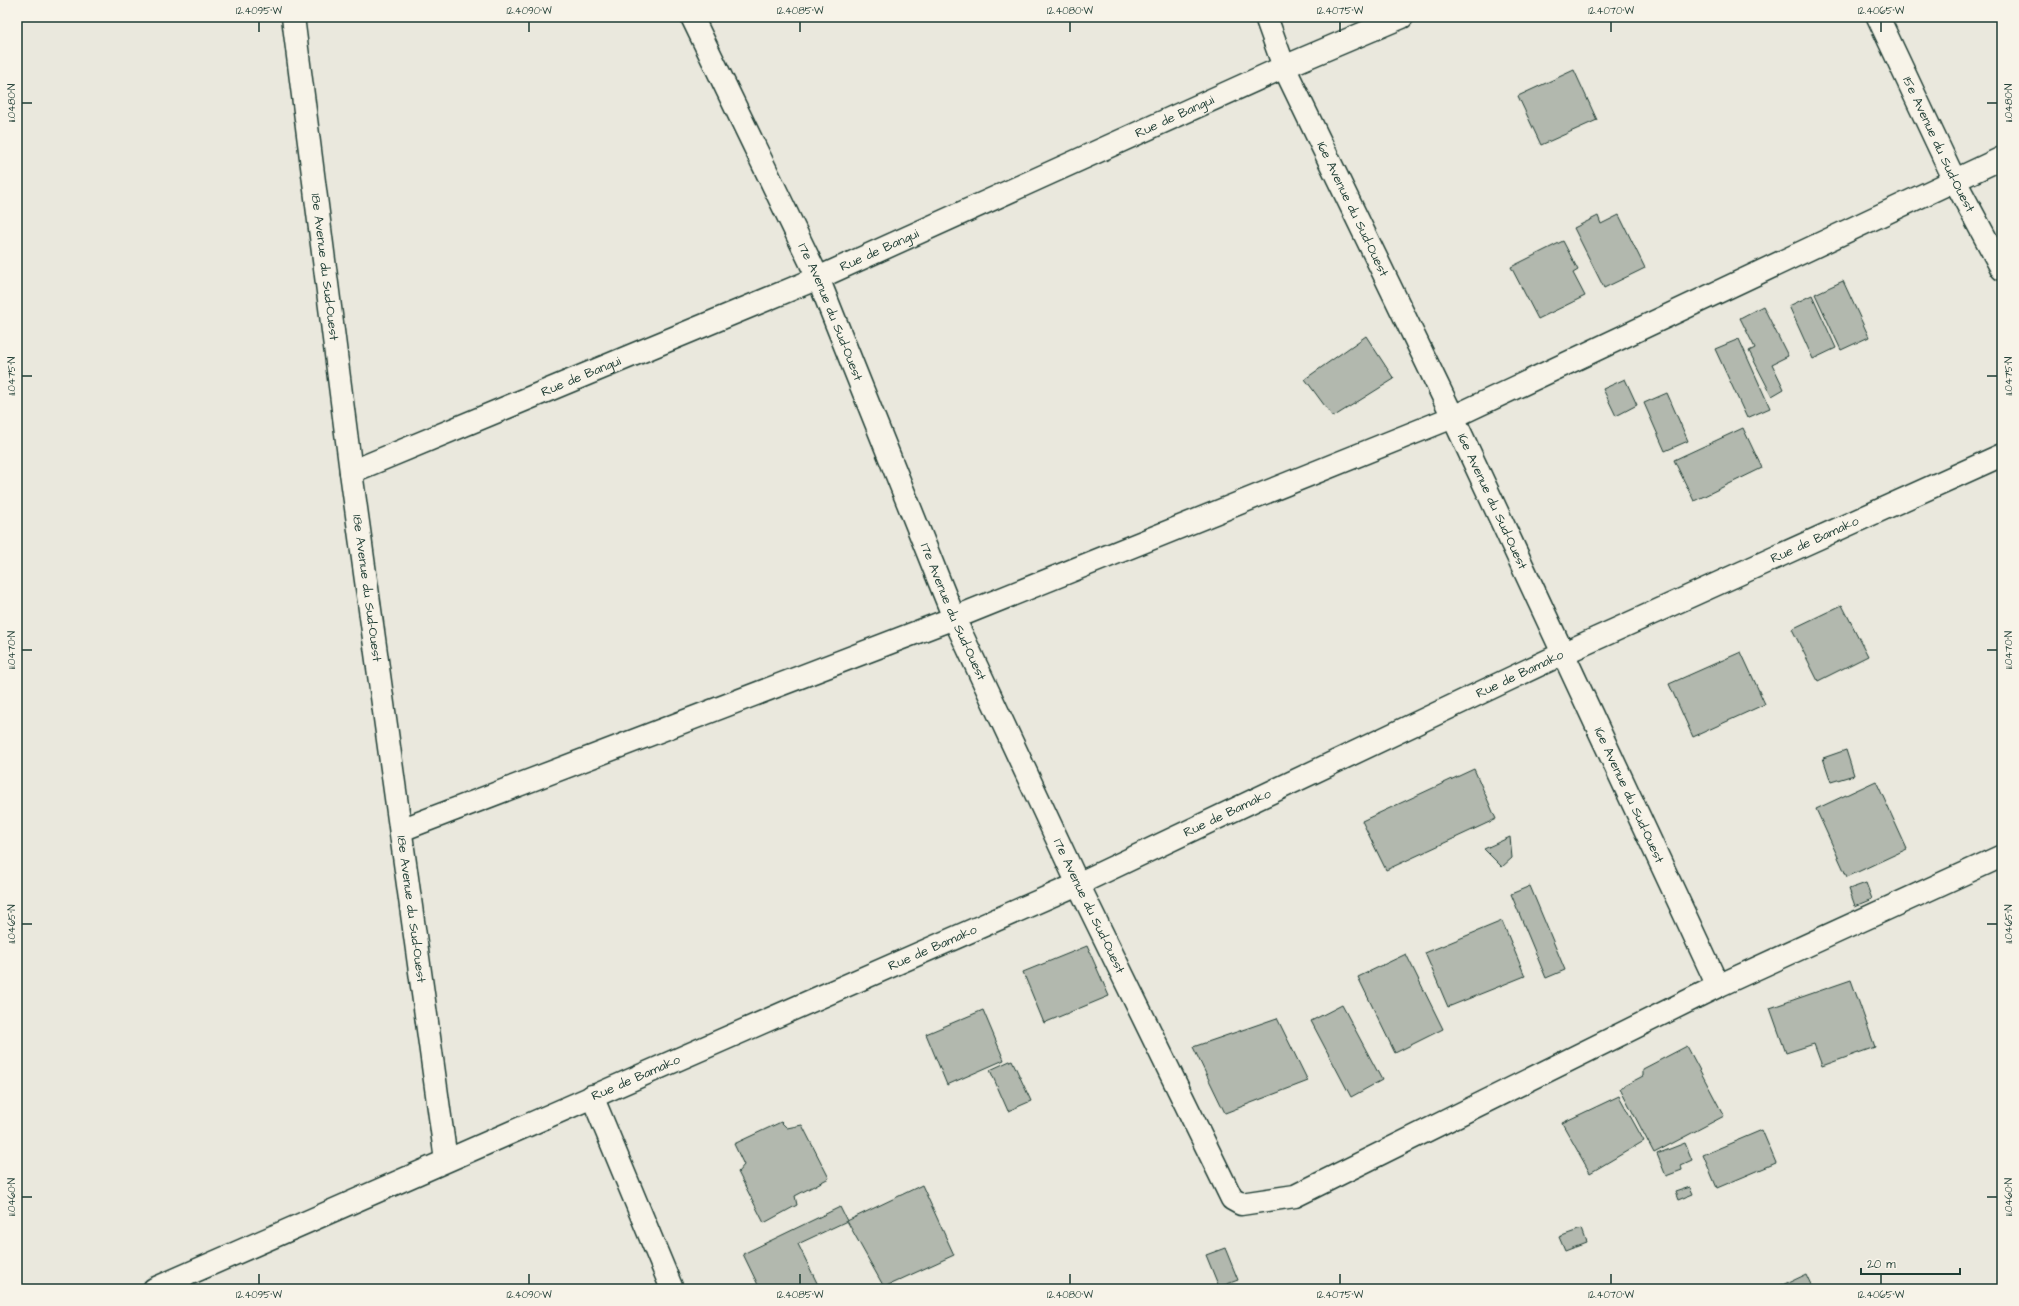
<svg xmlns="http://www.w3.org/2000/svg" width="2019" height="1306" font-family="'Architects Daughter',sans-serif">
<rect width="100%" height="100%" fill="#eae8dd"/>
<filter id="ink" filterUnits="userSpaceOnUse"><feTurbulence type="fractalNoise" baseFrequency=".025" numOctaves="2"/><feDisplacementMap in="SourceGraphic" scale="8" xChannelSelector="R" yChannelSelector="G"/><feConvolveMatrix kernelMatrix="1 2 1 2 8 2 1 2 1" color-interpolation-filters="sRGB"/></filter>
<g filter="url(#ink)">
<!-- building -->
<path fill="#b2b8ae" stroke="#1f3d34" d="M1574 70 1597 120 1541 145 1518 96Z
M1619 215 1645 268 1604 288 1574 228 1598 216 1601 224Z
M1563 241 1578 270 1573 273 1585 296 1538 319 1511 267Z
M1843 281 1869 337 1841 350 1815 294Z
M1812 295 1836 348 1813 359 1789 306Z
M1763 306 1788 356 1772 364 1784 389 1772 396 1749 351 1755 348 1740 318Z
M1366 336 1394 379 1333 417 1305 379Z
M1739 339 1770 408 1747 418 1715 349Z
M1625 379 1637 405 1616 416 1603 389Z
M1667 393 1688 441 1665 451 1644 403Z
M1743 428 1762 468 1694 501 1674 460Z
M1842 605 1868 656 1818 681 1792 629Z
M1741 652 1765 704 1693 737 1669 684Z
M1846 750 1854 775 1831 782 1823 758Z
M1474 769 1496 819 1386 870 1362 821Z
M1876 781 1907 849 1847 877 1816 809Z
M1510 837 1512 858 1502 867 1484 849Z
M1866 883 1872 899 1855 906 1849 889Z
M1530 886 1565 970 1546 978 1511 894Z
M1502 921 1525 976 1448 1007 1425 953Z
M1087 946 1109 996 1044 1023 1023 972Z
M1406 954 1443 1029 1395 1053 1358 977Z
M1851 980 1875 1047 1822 1066 1814 1044 1786 1053 1770 1008Z
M1342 1005 1382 1080 1351 1097 1311 1021Z
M983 1010 1004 1060 947 1085 926 1034Z
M1277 1018 1308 1081 1225 1113 1193 1047Z
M1687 1046 1724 1116 1654 1153 1620 1088 1643 1076V1069Z
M1012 1060 1031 1101 1008 1111 990 1070Z
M1619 1096 1644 1141 1590 1173 1562 1123Z
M781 1122 787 1128 802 1125 829 1178 795 1196 797 1205 764 1223 738 1172 744 1165 734 1144Z
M1762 1130 1776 1163 1717 1188 1703 1155Z
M1685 1143 1692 1160 1681 1165 1682 1170 1666 1176 1657 1154Z
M922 1185 954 1255 884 1287 847 1221Z
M1690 1187 1693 1194 1678 1200 1675 1192Z
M840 1207 847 1221 798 1244 820 1289H760L743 1254Z
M1581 1229 1586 1243 1565 1251 1559 1237Z
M1225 1248 1238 1280 1219 1287 1206 1255Z
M1807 1274 1814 1289H1775Z"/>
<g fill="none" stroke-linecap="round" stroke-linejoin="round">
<!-- minor casing -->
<g stroke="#1f3d34" stroke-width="25">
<g id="minor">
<path id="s1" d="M293 17 351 472 446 1160"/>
<path id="s2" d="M692 17 818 278 954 618 1078 884 1232 1199 1241 1204 1295 1196 1718 986 2002 856"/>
<path id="s3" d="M1266 17 1284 67 1453 417 1718 986"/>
<path id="s4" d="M1878 17 1955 181 2002 269"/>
<path id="s5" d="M351 472 818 278 1284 67 1402 17"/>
<path d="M401 830 954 618 1453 417 2002 158"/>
<path d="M592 1096 672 1289"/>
<path id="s6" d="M154 1289 1078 884 1562 654 2002 455"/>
</g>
</g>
<!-- minor -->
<use href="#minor" stroke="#f7f3e8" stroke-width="22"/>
</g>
</g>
<!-- ticks -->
<path fill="none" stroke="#1f3d34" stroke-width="1.5" d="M259 22V32M529 22V32M800 22V32M1070 22V32M1340 22V32M1611 22V32M1881 22V32M22 103H32M1987 103H1997M22 376H32M1987 376H1997M22 650H32M1987 650H1997M22 924H32M1987 924H1997M22 1197H32M1987 1197H1997M259 1274V1284M529 1274V1284M800 1274V1284M1070 1274V1284M1340 1274V1284M1611 1274V1284M1881 1274V1284"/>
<g text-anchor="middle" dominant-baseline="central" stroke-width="4" stroke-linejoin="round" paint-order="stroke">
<!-- street labels -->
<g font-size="13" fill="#1f3d34" stroke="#f7f3e8">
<text stroke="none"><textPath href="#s5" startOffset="897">Rue de Bangui</textPath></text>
<text stroke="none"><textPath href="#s4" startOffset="141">15e Avenue du Sud-Ouest</textPath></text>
<text stroke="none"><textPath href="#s3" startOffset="211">16e Avenue du Sud-Ouest</textPath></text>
<text stroke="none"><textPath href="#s5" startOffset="573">Rue de Bangui</textPath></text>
<text stroke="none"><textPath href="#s1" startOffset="252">18e Avenue du Sud-Ouest</textPath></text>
<text stroke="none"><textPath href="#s2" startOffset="326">17e Avenue du Sud-Ouest</textPath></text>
<text stroke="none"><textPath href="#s5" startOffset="249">Rue de Bangui</textPath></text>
<text stroke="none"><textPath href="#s3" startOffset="535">16e Avenue du Sud-Ouest</textPath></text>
<text stroke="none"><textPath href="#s6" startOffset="1822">Rue de Bamako</textPath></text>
<text stroke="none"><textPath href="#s1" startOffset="576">18e Avenue du Sud-Ouest</textPath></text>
<text stroke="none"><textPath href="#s2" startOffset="650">17e Avenue du Sud-Ouest</textPath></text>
<text stroke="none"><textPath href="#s6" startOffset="1498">Rue de Bamako</textPath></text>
<text stroke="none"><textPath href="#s3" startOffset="859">16e Avenue du Sud-Ouest</textPath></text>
<text stroke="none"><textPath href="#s6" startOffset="1174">Rue de Bamako</textPath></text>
<text stroke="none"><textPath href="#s2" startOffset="974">17e Avenue du Sud-Ouest</textPath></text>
<text stroke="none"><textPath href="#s1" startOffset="900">18e Avenue du Sud-Ouest</textPath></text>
<text stroke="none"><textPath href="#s6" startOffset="850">Rue de Bamako</textPath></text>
<text stroke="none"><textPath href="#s6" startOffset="526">Rue de Bamako</textPath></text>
</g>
</g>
<!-- margin -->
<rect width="2019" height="1306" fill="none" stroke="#f7f3e8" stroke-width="44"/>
<!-- scale -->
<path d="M1861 1268v6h99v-6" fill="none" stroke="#1f3d34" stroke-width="2"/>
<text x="1867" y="1268" font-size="12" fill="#1f3d34" stroke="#f7f3e8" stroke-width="3" paint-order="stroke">20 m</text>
<rect x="22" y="22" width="1975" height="1262" fill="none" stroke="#1f3d34" stroke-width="1.5"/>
<g font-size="10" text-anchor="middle" fill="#1f3d34">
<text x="259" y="14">12.4095°W</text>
<text x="529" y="14">12.4090°W</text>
<text x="800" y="14">12.4085°W</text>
<text x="1070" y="14">12.4080°W</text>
<text x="1340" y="14">12.4075°W</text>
<text x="1611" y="14">12.4070°W</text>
<text x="1881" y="14">12.4065°W</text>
<text transform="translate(11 103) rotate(-90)" y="4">11.0480°N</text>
<text transform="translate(2008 103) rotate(-90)" y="4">11.0480°N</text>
<text transform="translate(11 376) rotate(-90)" y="4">11.0475°N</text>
<text transform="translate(2008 376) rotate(-90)" y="4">11.0475°N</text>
<text transform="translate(11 650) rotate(-90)" y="4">11.0470°N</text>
<text transform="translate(2008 650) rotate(-90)" y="4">11.0470°N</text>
<text transform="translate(11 924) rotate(-90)" y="4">11.0465°N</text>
<text transform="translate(2008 924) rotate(-90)" y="4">11.0465°N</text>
<text transform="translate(11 1197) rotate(-90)" y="4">11.0460°N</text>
<text transform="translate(2008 1197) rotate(-90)" y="4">11.0460°N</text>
<text x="259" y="1298">12.4095°W</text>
<text x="529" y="1298">12.4090°W</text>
<text x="800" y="1298">12.4085°W</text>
<text x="1070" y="1298">12.4080°W</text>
<text x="1340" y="1298">12.4075°W</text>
<text x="1611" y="1298">12.4070°W</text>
<text x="1881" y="1298">12.4065°W</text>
</g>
</svg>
